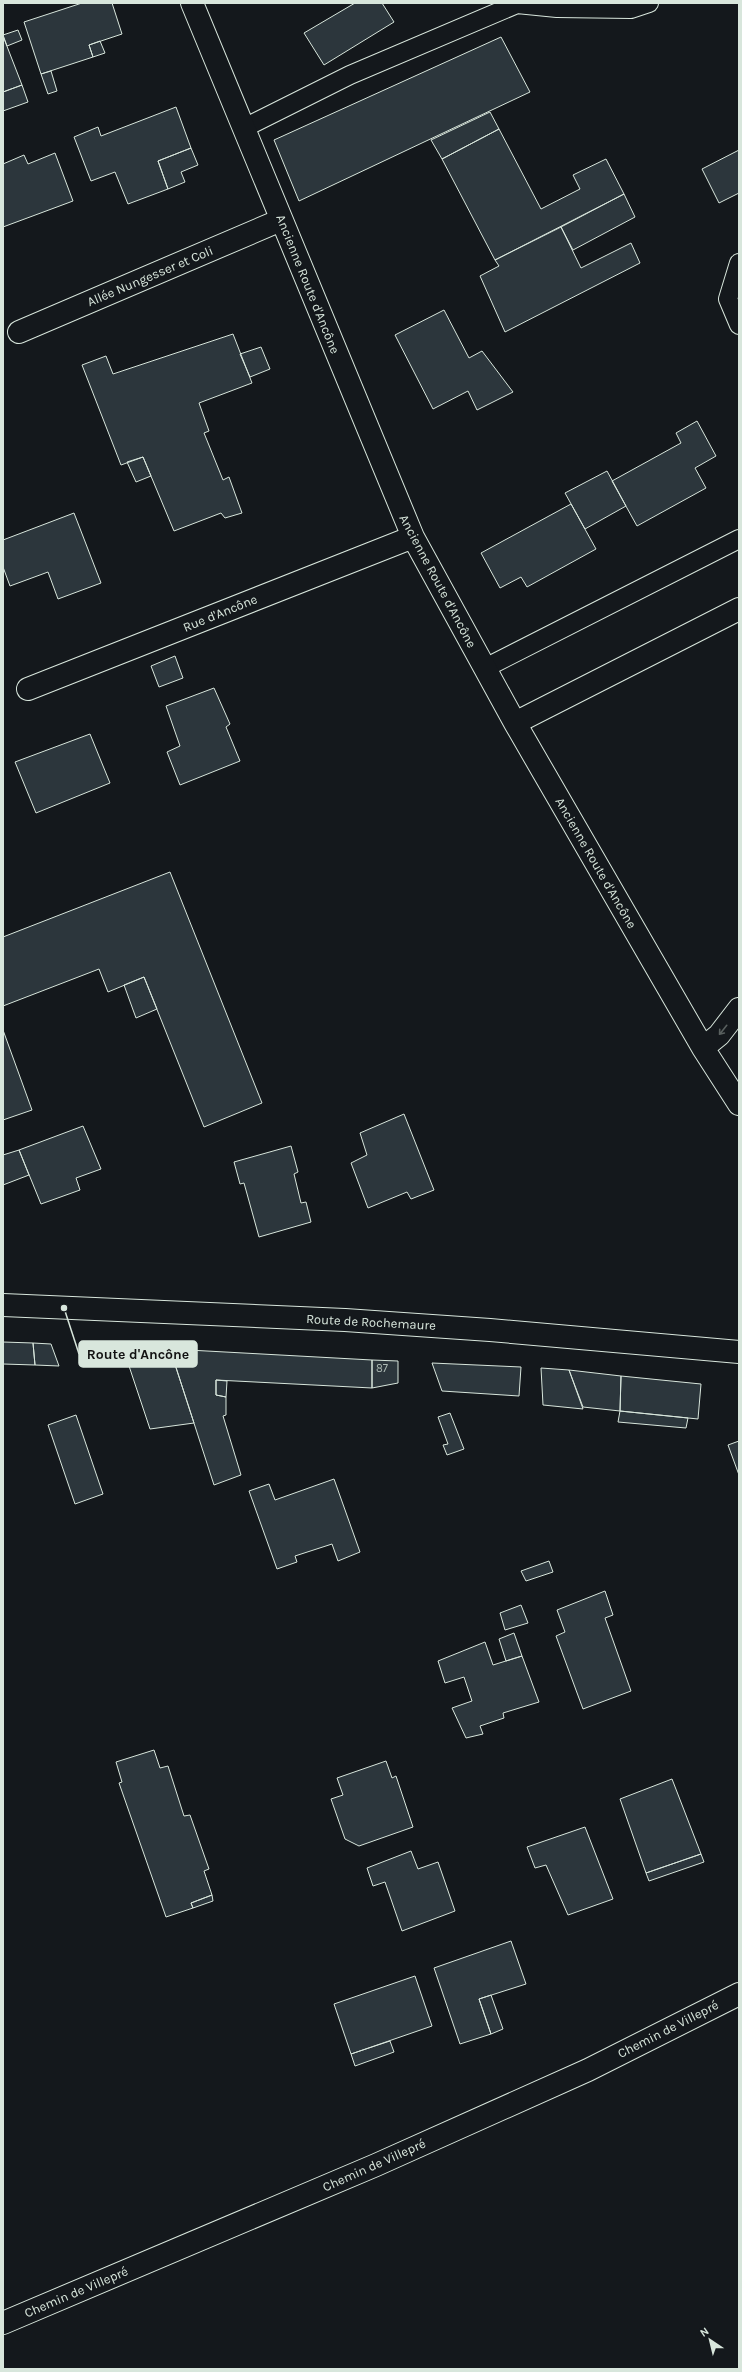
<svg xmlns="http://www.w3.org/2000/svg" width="742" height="2372" font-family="Karla,sans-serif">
<rect width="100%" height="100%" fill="#14181c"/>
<!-- building -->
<path fill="#2c363c" stroke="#d8e6dc" d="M82 3H112L122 34 89 45 93 57 41 74 24 22Z
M355 3H382L394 22 324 65 304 33Z
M18 30 22 40 7 46 3 35Z
M3 36 22 85 3 92Z
M501 37 530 92 299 201 274 140Z
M100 41 105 53 93 57 89 45Z
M51 71 57 91 48 94 41 74Z
M22 85 28 102 3 111V92Z
M176 107 191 148 158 161 168 189 128 204 115 172 91 181 74 137 98 127 101 136Z
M490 112 499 129 442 159 431 140Z
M499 129 541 209 580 189 573 175 606 159 624 194 495 260 442 159Z
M191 148 198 165 181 172 185 182 168 189 158 161Z
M739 150V193L719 203 702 169Z
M55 153 73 201 3 227V164L24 155 28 164Z
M624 194 635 217 573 250 561 227Z
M561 227 581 268 631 243 640 263 505 332 480 276 499 266 495 260Z
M444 310 469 358 482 351 513 392 477 410 468 391 433 409 395 335Z
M233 334 252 383 199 403 209 431 204 433 223 480 229 477 242 513 225 518 221 513 174 531 143 457 121 465 82 365 106 356 113 374Z
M261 347 270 369 250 377 240 354Z
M697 421 716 456 695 468 706 488 637 526 612 481 681 443 676 433Z
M143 457 151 476 136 482 127 462Z
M607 471 626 506 585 529 565 493Z
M571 504 596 549 527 587 521 577 500 588 481 553Z
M74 513 101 583 58 599 48 572 10 586 3 567V540Z
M175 656 183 678 159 687 151 666Z
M214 688 230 724 226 727 240 761 180 785 167 752 180 746 166 706Z
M90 734 110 783 36 813 15 762Z
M170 872 262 1103 204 1127 144 977 108 992 99 969 3 1006V937Z
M144 977 157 1009 136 1018 124 985Z
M3 1030 32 1110 3 1120Z
M404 1114 434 1190 411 1199 407 1192 368 1208 351 1163 367 1155 360 1133Z
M83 1126 101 1169 76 1178 80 1190 41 1204 19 1150Z
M291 1146 298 1172 294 1174 301 1203 306 1202 311 1222 259 1237 244 1183 240 1184 234 1162Z
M19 1150 29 1175 3 1185V1155Z
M3 1342 33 1343 35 1365 3 1364Z
M33 1343 51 1344 59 1366 35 1365Z
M123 1348 170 1349 194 1423 150 1429Z
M170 1349 372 1360V1388L216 1380V1395L226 1397V1415L223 1416 241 1475 214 1485Z
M372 1360 398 1361V1383L372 1388Z
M432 1363 521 1367 519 1396 442 1391Z
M541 1368 569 1370 583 1409 543 1405Z
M569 1370 621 1376 620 1411 583 1407Z
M621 1376 701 1384 698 1419 620 1411Z
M216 1380 227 1381 226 1397 216 1395Z
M620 1411 688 1418 686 1428 618 1422Z
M450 1413 464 1449 447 1455 443 1445 448 1444 438 1417Z
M76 1415 103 1494 75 1504 48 1425Z
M739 1441V1475L728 1445Z
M334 1479 360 1552 338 1561 332 1544 295 1556 297 1562 277 1569 249 1491 269 1484 275 1500Z
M549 1561 553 1572 526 1581 521 1571Z
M605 1591 613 1615 605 1618 631 1691 583 1709 556 1636 565 1632 557 1610Z
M521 1605 528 1623 505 1630 500 1613Z
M514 1633 522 1656 506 1661 499 1639Z
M485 1642 493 1665 522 1656 539 1702 503 1713 504 1718 480 1726 483 1734 466 1738 452 1708 472 1701 464 1677 445 1683 438 1661Z
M154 1750 160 1768 168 1766 184 1816 190 1815 209 1869 204 1871 212 1895 191 1903 193 1908 166 1917 119 1783 122 1782 116 1762Z
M386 1761 392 1778 396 1776 413 1827 359 1846 345 1839 331 1799 343 1795 337 1778Z
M672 1779 701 1854 646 1873 620 1799Z
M585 1827 613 1899 568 1915 546 1865 535 1868 527 1847Z
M411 1851 418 1869 438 1862 455 1911 402 1931 385 1882 373 1886 367 1868Z
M701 1854 704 1862 649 1881 646 1873Z
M212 1895 213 1901 193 1908 191 1903Z
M511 1941 526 1984 479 1999 491 2034 460 2044 434 1968Z
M415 1976 432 2026 351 2054 334 2004Z
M491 1995 503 2029 491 2034 479 1999Z
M390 2041 394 2052 355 2066 351 2054Z"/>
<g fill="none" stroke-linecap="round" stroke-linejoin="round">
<!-- lane casing -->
<g stroke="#d8e6dc" stroke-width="20">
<path id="lane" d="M244 128 350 75 517 4 557 8 631 9 649 3
M739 263 728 299 739 325
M485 668 739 539"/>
</g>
<!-- street casing -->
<g stroke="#d8e6dc" stroke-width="24">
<path id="street" d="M192 3 413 537 515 723 703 1048 739 1104
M19 332 281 220
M28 689 413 537
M515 723 739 609
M703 1048 719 1035 739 1009
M3 2323 376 2165 588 2070 739 1994"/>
</g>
<!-- primary casing -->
<g stroke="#d8e6dc" stroke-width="24">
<path id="primary" d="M3 1305 345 1320 490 1330 739 1352"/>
</g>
<!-- lane -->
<use href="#lane" stroke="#14181c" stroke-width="18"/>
<!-- street -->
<use href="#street" stroke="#14181c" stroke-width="22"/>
<!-- primary -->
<use href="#primary" stroke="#14181c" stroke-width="22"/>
</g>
<!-- one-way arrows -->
<defs><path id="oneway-shaft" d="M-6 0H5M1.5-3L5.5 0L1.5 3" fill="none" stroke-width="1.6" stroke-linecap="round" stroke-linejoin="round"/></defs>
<use stroke="#59605f" href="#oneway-shaft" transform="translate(723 1030) rotate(129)"/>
<g text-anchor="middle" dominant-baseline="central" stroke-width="3" stroke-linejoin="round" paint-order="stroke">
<!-- number labels -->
<g font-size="11" fill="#adbab4">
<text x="382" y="1368">87</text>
</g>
<!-- street labels -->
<g font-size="13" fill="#d8e6dc" stroke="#14181c">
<text transform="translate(150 276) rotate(-23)">Allée Nungesser et Coli</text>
<text transform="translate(308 284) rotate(68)">Ancienne Route d'Ancône</text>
<text transform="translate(438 581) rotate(62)">Ancienne Route d'Ancône</text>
<text transform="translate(220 613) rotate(-22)">Rue d'Ancône</text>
<text transform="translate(596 863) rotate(60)">Ancienne Route d'Ancône</text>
<text transform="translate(371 1322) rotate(3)">Route de Rochemaure</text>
<text transform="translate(668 2029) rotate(-27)">Chemin de Villepré</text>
<text transform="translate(374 2165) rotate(-24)">Chemin de Villepré</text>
<text transform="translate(76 2292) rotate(-23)">Chemin de Villepré</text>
</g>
</g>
<!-- callouts -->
<path fill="none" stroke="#d8e6dc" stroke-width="1.5" d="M64 1308L79 1354"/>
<circle fill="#d8e6dc" stroke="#14181c" stroke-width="1.5" cx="64" cy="1308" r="4"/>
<rect fill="#d8e6dc" stroke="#d8e6dc" stroke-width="1.5" x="79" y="1341" width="118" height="26" rx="4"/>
<g font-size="14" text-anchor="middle" font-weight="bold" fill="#111">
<text x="138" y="1359">Route d'Ancône</text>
</g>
<!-- border -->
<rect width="742" height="2372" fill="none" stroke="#d8e6dc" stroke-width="8"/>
<!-- north arrow -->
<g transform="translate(710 2340) rotate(325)" stroke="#14181c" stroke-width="3" paint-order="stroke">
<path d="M0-3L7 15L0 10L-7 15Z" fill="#d8e6dc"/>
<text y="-6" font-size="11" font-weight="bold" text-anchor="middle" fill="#d8e6dc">N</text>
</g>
</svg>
